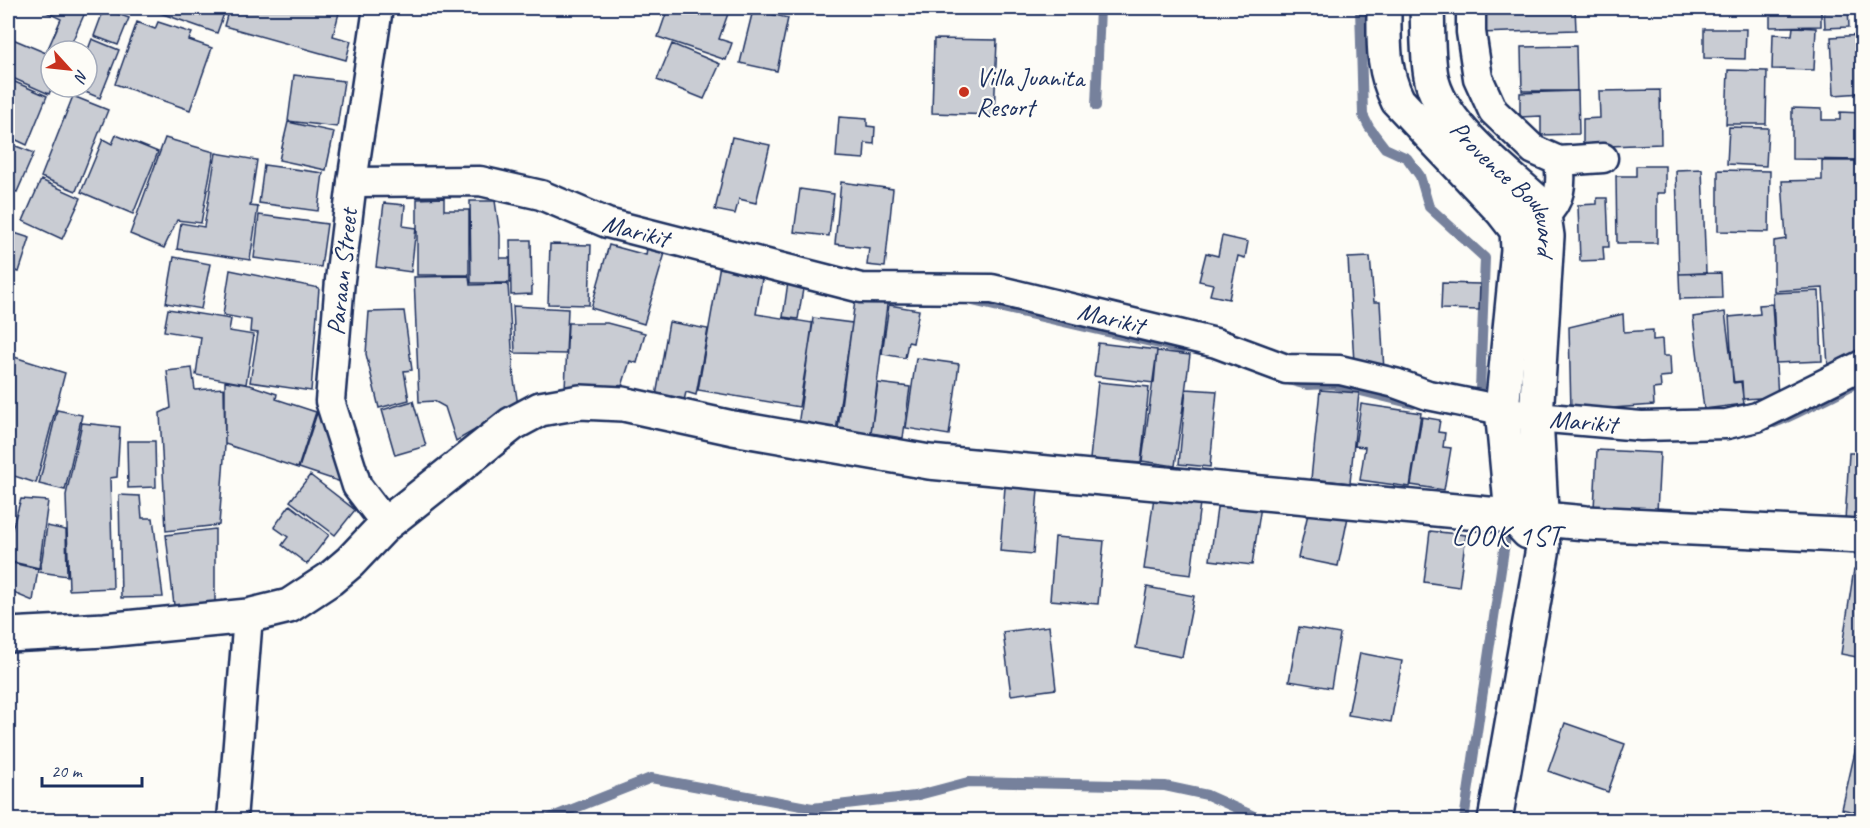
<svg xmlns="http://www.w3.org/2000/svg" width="1870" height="828" font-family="Caveat,sans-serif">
<rect width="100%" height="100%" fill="#fdfcf7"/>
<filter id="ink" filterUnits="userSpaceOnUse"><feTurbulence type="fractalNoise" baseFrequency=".0167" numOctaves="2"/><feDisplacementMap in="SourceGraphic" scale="12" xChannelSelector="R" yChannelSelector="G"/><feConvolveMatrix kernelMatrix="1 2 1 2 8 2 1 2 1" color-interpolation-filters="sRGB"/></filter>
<g filter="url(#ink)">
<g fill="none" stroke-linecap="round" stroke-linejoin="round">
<!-- stream -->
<path stroke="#76819c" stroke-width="10" d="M1360 8 1363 115 1369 127 1385 148 1407 158 1420 176 1429 207 1485 258 1480 389
M1096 106 1100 8
M968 300 1181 349
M1288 380 1307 385 1332 384 1413 404
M1774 423C1785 419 1795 414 1805 409 1825 399 1844 391 1862 379
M545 820 651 778 812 808 915 796 968 782 1165 786 1207 795 1263 820
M1464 820 1506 536"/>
</g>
<!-- building -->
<path fill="#c9ccd3" stroke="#1b2f5e" stroke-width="1.5" d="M43 8H87L68 51H51V87H52L49 94 8 76V37L46 53 61 19 42 10Z
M146 8H226L217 33Z
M229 8 340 9 333 36 351 41 346 60 224 26Z
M668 8H730L719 39 732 43 726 60 658 37Z
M1479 8H1575L1576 30 1479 33Z
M1770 8H1821V26L1770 27Z
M1824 8H1848L1849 27 1825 28Z
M104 9 129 18 118 45 94 36Z
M753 10 788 18 777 71 740 63Z
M137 22 155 29 158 22 192 33 189 40 212 48 190 110 115 84Z
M1793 27 1816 28 1814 70 1772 69 1773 34 1792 35Z
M1704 29H1746L1745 59 1704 58Z
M1862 35V93L1834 95 1831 37Z
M92 39 119 50 100 98 73 87H87V52Z
M934 39 997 40 994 115 932 113Z
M672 44 720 64 704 99 657 80Z
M1576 46 1577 91H1522L1521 47Z
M1728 70 1767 71 1766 124H1726Z
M294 75 344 81 337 127 288 121Z
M8 79 47 96 27 145 8 136Z
M1660 90 1661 144 1583 147V119L1600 118 1599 91Z
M1578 91 1579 134 1541 135V116L1520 117V93Z
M73 96 108 110 76 191 41 177Z
M1792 108 1822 109V120H1840V112L1862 113V160L1792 159Z
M839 117 867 119V126L875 127 874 144 865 143 864 159 836 157Z
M288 122 334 132 326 170 279 160Z
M1729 127 1768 128 1766 166 1727 164Z
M116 135 158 152 133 214 81 192 103 139 112 144Z
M732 137 770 145 756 203 739 199 735 214 715 210Z
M165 138 214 152 201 223 177 220 164 248 130 234Z
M8 143 34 153 17 192 8 189Z
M216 153 257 160 250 206 258 207 250 260 177 249 181 223 204 227Z
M1822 161H1862V350L1828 366 1823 288 1774 291V241L1786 239 1782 181 1822 180Z
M264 165 323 173 318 211 259 203Z
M1636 166H1665V193H1657V243H1617L1616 176H1636Z
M1702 169 1706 273 1679 274 1676 170Z
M1718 170 1770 171 1769 232 1718 231Z
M41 180 81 198 62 239 23 221Z
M841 182 893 189 885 267 867 265 869 248 835 244Z
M800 189 834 194 829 236 794 232Z
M444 198V210H469V275H417V199Z
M1597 198H1607L1609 247H1603L1604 260 1580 261 1578 205 1597 204Z
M470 201H495L500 235V258H510V283H471Z
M384 203 405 205 403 226 416 228 411 272 376 267Z
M259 215 327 224 321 267 254 258Z
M8 231 30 238 19 272 8 269Z
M1222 236 1248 242 1245 258 1238 256 1229 299 1210 295 1213 284 1199 281 1206 253 1218 256Z
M510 240H531L532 294 511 295Z
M550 244 591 245 589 305 548 304Z
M609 245 646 255 647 248 665 253 644 324 591 308Z
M174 257 210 264 201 309 166 303Z
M1370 257 1374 302H1380L1384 371 1354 363 1348 258Z
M721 259 764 267 756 314 813 323 799 407 698 390Z
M230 270 319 288 311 391 250 382 258 333 250 332 251 320 223 315Z
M1721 273 1722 298 1680 299 1679 274Z
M789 275 805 277 798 319 783 317Z
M469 276 470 285 508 284 514 380 518 405 456 441 445 407 434 401 419 402 414 277Z
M1442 283 1480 284 1479 310 1441 309Z
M1819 291 1822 361 1776 363 1773 293Z
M856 293 888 297 870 440 837 436Z
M1772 304 1778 397 1743 399 1742 381 1733 382 1729 317 1760 314 1759 305Z
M889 305 919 310 913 343 908 342 905 358 882 354Z
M513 306 568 309 566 354 515 353Z
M168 309 231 319 229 331 254 335 246 384 196 375 201 337 164 331Z
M404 311 412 370 404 371 409 400 379 408 366 354 369 312Z
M1725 312 1734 383 1741 382 1744 404 1704 409 1693 317Z
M1623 314 1624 332 1653 330V340L1662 339 1663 356H1670L1671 376 1660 377 1661 388 1653 389 1654 405 1571 411 1569 327Z
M813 318 852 323 836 431 798 426Z
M669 322 708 329 696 395 686 392 684 401 656 396Z
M568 323H607L645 333 637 363 630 361 618 399 565 389Z
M1098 343 1157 350 1154 383 1094 376Z
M1157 351 1190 355 1175 466 1142 461Z
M8 355 65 373 36 483 8 474Z
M916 358 959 364 949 435 906 428Z
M192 368 195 390 224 388 225 445 219 525 166 531 160 413 171 408 167 371Z
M225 381 250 385 277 394 276 399 316 412 298 468 225 444Z
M1098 382 1149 387 1141 463 1090 459Z
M878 383 910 387 903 438 871 433Z
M1186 389 1217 391 1210 467 1179 464Z
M1320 390 1359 393 1350 483 1311 479Z
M413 401 426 446 395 455 382 410Z
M1361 404 1421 413 1410 487 1360 480 1365 447 1355 446Z
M57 410 82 415 65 490 39 484Z
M318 410 350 485 299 468Z
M1422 417 1440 420 1438 432 1445 433 1443 447 1451 448 1444 490 1411 485Z
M82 423 120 427 117 477 110 478 113 588 69 590 66 495Z
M127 441H155L156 487 128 488Z
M1597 450 1660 453 1657 512 1594 509Z
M1849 453H1862V522L1845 521Z
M310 475 355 510 335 535 290 501Z
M1005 487 1038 489 1033 554 1000 551Z
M119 495 140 496 142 518H153L163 597 121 598Z
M1154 497 1200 503 1191 575 1144 569Z
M21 499 48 501 39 568 8 561V542Z
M1218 501 1261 506 1252 565 1210 560Z
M290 505 329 535 307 564 282 545 288 537 274 527Z
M1309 509 1348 517 1338 566 1298 558Z
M47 526 66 530 67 576 40 572Z
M215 529V610L175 614 166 535Z
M1430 531 1466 535 1459 587 1424 582Z
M1055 537 1104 541 1098 604 1050 600Z
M8 562 38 569 33 601 11 592 8 577Z
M1854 569 1862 570V658L1841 654Z
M1147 587 1194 596 1182 657 1136 648Z
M1049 626 1056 689 1011 695 1003 632Z
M1299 627 1340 634 1331 688 1289 681Z
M1360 653 1402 661 1391 722 1348 715Z
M1565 723 1625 744 1608 792 1548 771Z
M1857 743 1862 745V814L1842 809Z"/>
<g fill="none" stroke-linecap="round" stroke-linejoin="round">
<!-- street casing -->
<g stroke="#1b2f5e" stroke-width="33">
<g id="street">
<path d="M378 8 352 182 340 280 330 401 357 486 386 524"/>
<path d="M1471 8V32L1478 78 1493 111 1534 150 1559 161 1603 158"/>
<path id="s1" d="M352 182 480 181 541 195 607 223 861 288 992 289 1216 343 1286 369 1340 370 1395 383 1428 395 1536 417 1641 426 1727 424 1757 417 1862 365"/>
<path d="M1544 216C1561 202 1562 182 1559 161"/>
<path d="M232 820 248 616"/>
</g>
</g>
<!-- secondary casing -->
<g stroke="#1b2f5e" stroke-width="38">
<g id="secondary">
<path d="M1384 8C1384 42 1382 69 1398 101L1503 212 1517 230 1518 250 1502 409 1512 515 1528 532"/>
<path id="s2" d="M1427 8C1428 30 1427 54 1431 76 1439 123 1502 170 1536 201L1544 216 1547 236 1536 417 1543 548 1495 820"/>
<path d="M8 635 105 630 248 616 289 606 330 579 350 562 386 524 512 424 540 409 580 402 623 404 733 428 929 462 1586 523 1862 536"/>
</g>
</g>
<!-- street -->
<use href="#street" stroke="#fdfcf7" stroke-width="28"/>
<!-- secondary -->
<use href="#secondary" stroke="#fdfcf7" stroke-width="33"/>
</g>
</g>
<!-- markers -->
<circle fill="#c8321e" stroke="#fdfcf7" stroke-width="2" cx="964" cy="92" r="6"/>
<g text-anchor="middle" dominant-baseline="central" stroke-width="4.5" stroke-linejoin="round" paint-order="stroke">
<!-- poi labels -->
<g font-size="26" fill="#1b2f5e" stroke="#fdfcf7" text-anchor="start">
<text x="976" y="77">Villa Juanita<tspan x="976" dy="30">Resort</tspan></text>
</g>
<!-- street labels -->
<g font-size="26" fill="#1b2f5e" stroke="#fdfcf7">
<text stroke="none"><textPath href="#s2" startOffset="207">Provence Boulevard</textPath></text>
<text stroke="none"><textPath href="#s1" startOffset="292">Marikit</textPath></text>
<text transform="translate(342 272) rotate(-84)">Paraan Street</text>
<text stroke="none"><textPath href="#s1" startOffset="778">Marikit</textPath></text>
<text stroke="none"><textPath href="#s1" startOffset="1264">Marikit</textPath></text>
</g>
<!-- quarter labels -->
<g font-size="28" letter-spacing="1.5" fill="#1b2f5e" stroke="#fdfcf7">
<text x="1507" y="535">LOOK 1ST</text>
</g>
</g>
<!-- margin -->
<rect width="1870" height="828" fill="none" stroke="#fdfcf7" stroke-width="30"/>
<rect x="15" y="15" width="1840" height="798" fill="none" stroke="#1b2f5e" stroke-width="2" filter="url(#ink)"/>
<!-- north arrow -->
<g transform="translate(69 69) rotate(117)"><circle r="28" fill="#fdfcf7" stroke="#a3aaba" stroke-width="1.5"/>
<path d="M0-4.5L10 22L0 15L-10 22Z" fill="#c8321e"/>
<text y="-9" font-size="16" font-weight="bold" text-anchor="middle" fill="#1b2f5e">N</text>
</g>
<!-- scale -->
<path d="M42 777v9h100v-9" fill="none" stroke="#1b2f5e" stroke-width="3"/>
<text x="51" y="777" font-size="18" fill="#1b2f5e" stroke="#fdfcf7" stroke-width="4.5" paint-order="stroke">20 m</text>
</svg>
